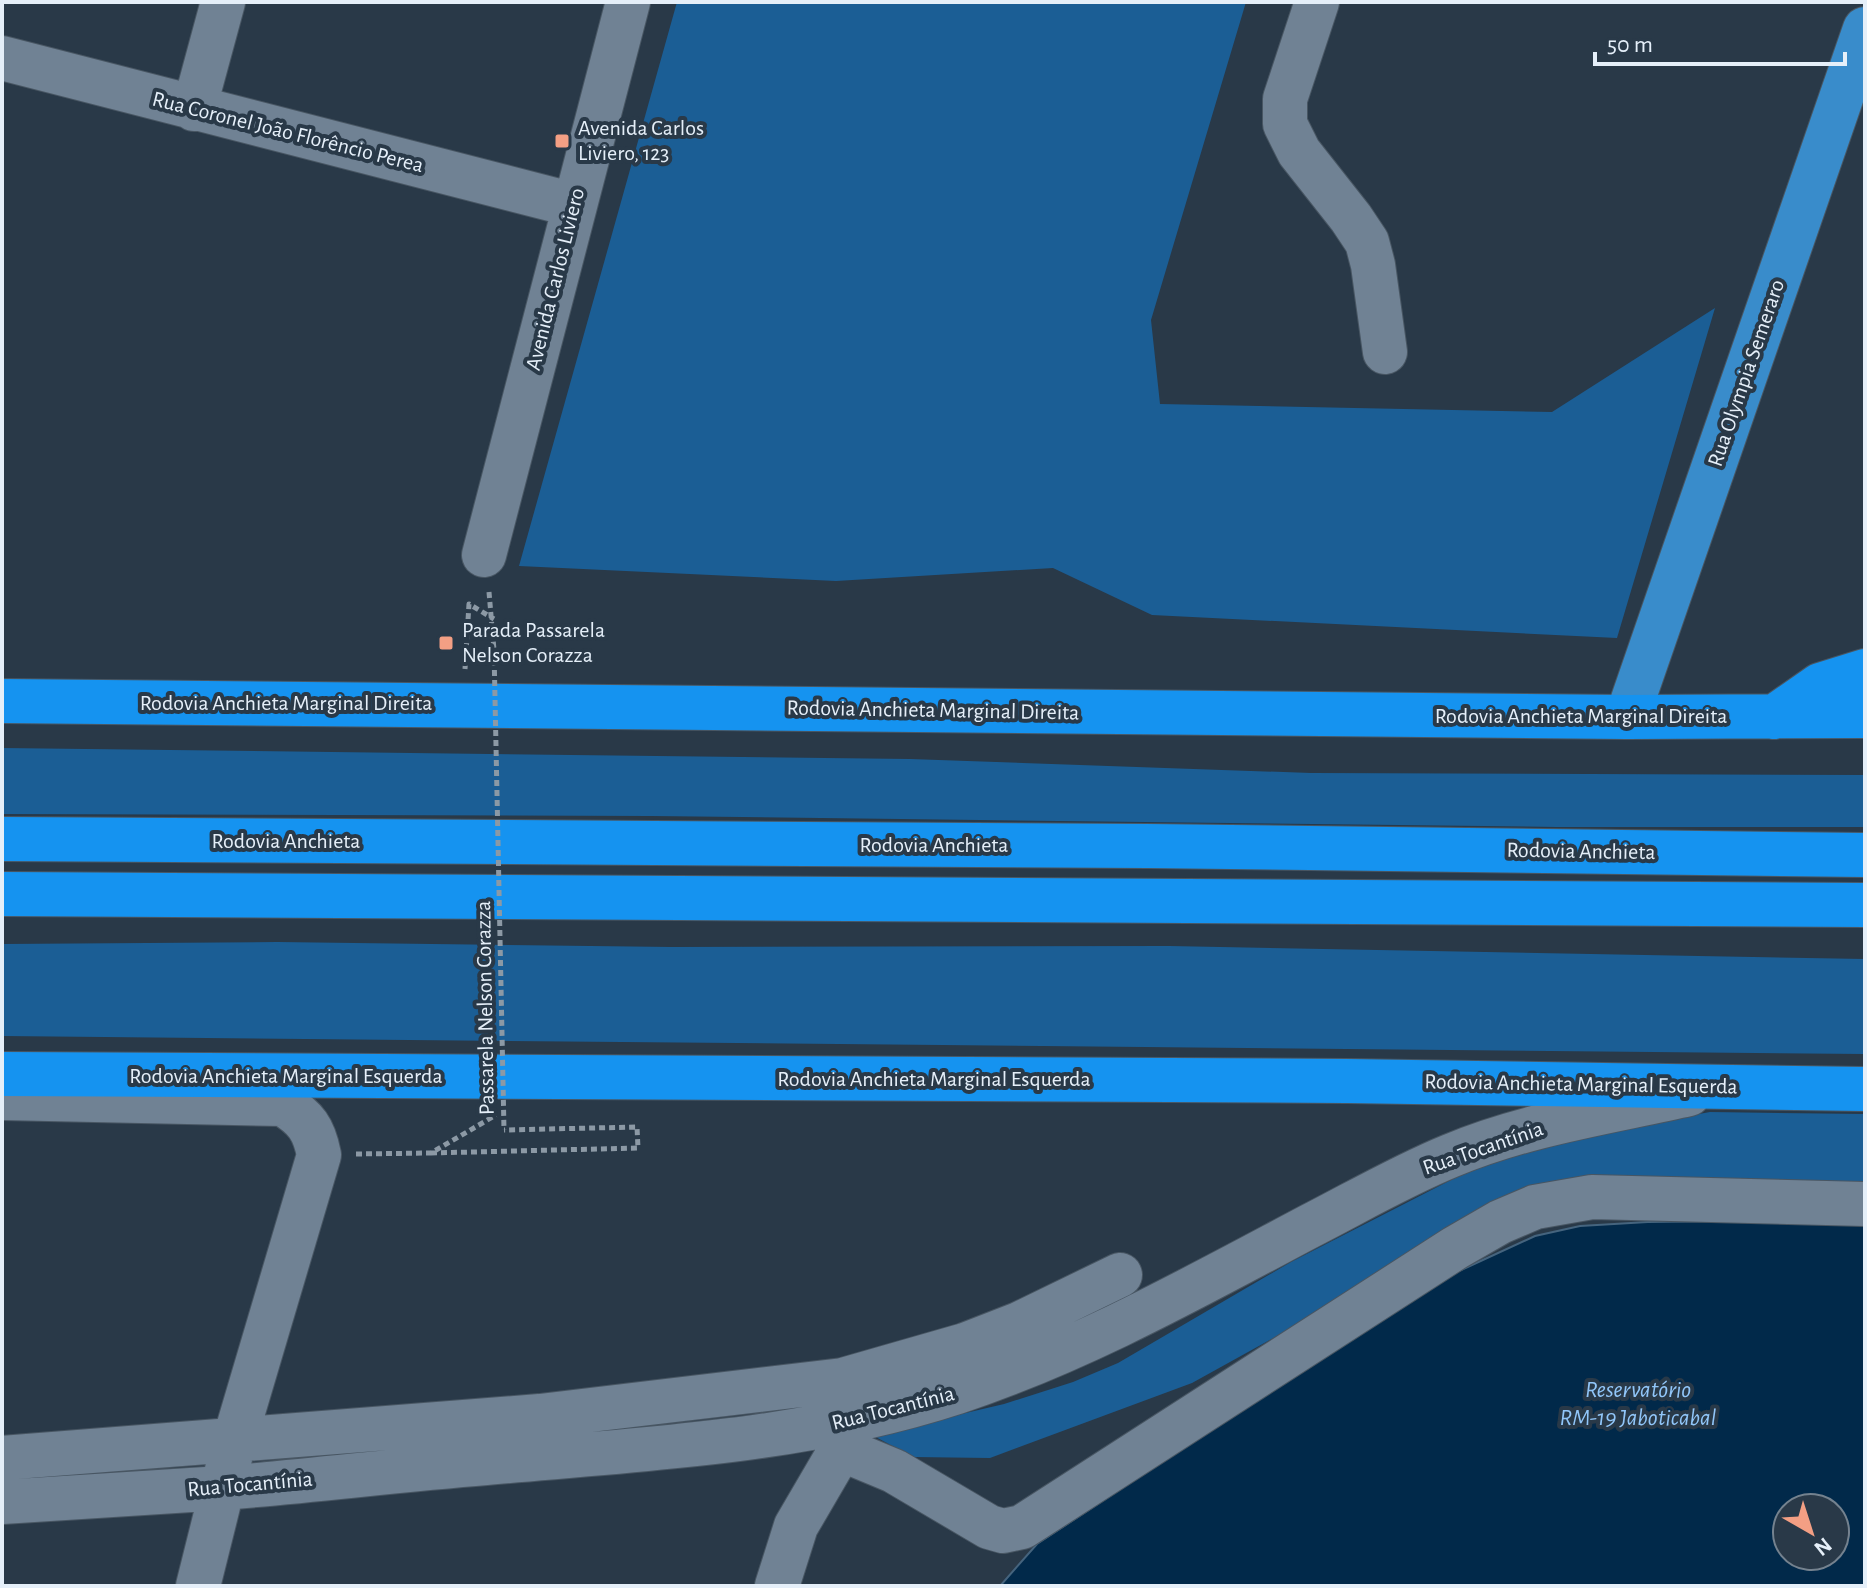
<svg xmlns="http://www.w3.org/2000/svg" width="1867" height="1588" font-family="'Alegreya Sans',sans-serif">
<rect width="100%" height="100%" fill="#293948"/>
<!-- green -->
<path fill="#1b5e95" d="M677 2H1246L1151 320 1160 404 1552 412 1715 308 1617 638 1152 615 1053 568 836 581 519 566Z
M2 748 910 759 1311 773 1865 775V827H1557L651 816 2 814Z
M277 942 672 947 1169 946 1865 959V1054L2 1036V944Z
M1710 1112 1865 1114V1186L1643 1178 1308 1319 1192 1383 990 1458 913 1457 872 1435 1004 1404 1073 1382 1118 1363 1291 1262 1488 1161 1574 1137Z"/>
<!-- water -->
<path fill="#01294a" stroke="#45647e" stroke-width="2" fill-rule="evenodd" d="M1811 1220 1865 1222V1586H1000L1037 1544 1257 1399 1459 1271 1535 1236 1580 1226 1648 1222ZM1787 1508H1835V1556H1787Z"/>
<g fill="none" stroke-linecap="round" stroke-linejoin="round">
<!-- minor casing -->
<g stroke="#485663" stroke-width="46">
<path id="minor" d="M1317 2 1285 99V124L1299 152 1351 218 1367 242 1373 265 1385 352
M2 58 574 205
M194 109 223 2
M484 555 628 2
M2 1098 283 1104C306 1118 314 1129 319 1155L234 1442 198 1586
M833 1424 841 1449 894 1471 989 1527 1003 1531 1022 1527 1455 1248 1500 1222 1535 1207 1592 1197 1865 1204
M2 1458 540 1416 843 1380 965 1345 1019 1324 1120 1275
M2 1502C75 1497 149 1493 222 1488 310 1481 398 1470 486 1463 644 1449 805 1442 957 1392 1080 1351 1193 1288 1308 1227 1355 1203 1401 1176 1450 1156 1526 1124 1609 1112 1689 1094
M777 1586 796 1526 841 1449"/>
</g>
<!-- major casing -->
<g stroke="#485663" stroke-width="46">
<path id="major" d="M1627 717 1865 29"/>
</g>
<!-- highway casing -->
<g stroke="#485663" stroke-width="46">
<path id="highway" d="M2 701 1627 717 1865 716
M1774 717 1820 685 1865 671
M2 839 1148 846 1865 855
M2 894 1865 905
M2 1074 1347 1081 1865 1089"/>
</g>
<!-- path -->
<path stroke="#8c99a5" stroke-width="5" stroke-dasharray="6 4" stroke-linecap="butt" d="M489 592 494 650
M465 669 469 604 494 619
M431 1153 638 1148 637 1127 504 1130
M356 1154 431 1153 496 1115"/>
<!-- minor -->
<use href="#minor" stroke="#708294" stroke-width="44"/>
<!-- major -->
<use href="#major" stroke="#398ccb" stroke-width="44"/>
<!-- highway -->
<use href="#highway" stroke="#1593f0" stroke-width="44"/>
<!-- path-bridge -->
<path stroke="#8c99a5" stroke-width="5" stroke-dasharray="6 4" stroke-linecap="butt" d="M494 650 504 1130"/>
</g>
<!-- markers -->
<g fill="#f39f84" stroke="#293948" stroke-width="3">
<rect x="554" y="133" width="16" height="16" rx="4"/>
<rect x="438" y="635" width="16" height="16" rx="4"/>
</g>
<g text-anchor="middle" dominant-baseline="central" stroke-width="8" stroke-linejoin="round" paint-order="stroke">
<!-- poi labels -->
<g font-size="22" fill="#e5eff9" stroke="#293948" text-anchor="start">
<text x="578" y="128">Avenida Carlos<tspan x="578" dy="25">Liviero, 123</tspan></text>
<text x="462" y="630">Parada Passarela<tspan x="462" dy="25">Nelson Corazza</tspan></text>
</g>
<!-- street labels -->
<g font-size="22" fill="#e5eff9" stroke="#293948">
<text transform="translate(288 132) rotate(14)">Rua Coronel João Florêncio Perea</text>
<text transform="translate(555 279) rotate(-76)">Avenida Carlos Liviero</text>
<text transform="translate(1746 373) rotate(-71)">Rua Olympia Semeraro</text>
<text x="286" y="703">Rodovia Anchieta Marginal Direita</text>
<text transform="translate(933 710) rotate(1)">Rodovia Anchieta Marginal Direita</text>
<text x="1581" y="716">Rodovia Anchieta Marginal Direita</text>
<text x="286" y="841">Rodovia Anchieta</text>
<text x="934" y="845">Rodovia Anchieta</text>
<text transform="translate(1581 851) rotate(1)">Rodovia Anchieta</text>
<text transform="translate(485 1008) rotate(-91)">Passarela Nelson Corazza</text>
<text x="286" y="1076">Rodovia Anchieta Marginal Esquerda</text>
<text x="934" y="1079">Rodovia Anchieta Marginal Esquerda</text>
<text transform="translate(1581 1084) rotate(1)">Rodovia Anchieta Marginal Esquerda</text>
<text transform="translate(1483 1148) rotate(-19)">Rua Tocantínia</text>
<text transform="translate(893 1408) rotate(-14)">Rua Tocantínia</text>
<text transform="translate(250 1484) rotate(-5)">Rua Tocantínia</text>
</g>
<!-- water labels -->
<g font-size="24" font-style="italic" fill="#91c6f9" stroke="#293948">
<text x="1638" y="1390">Reservatório<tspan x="1638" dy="28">RM-19 Jaboticabal</tspan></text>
</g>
</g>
<!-- border -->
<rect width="1867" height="1588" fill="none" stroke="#e5eff9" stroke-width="8"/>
<!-- north arrow -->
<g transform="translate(1811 1532) rotate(141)"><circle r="38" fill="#293948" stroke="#74828f" stroke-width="2"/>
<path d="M0-6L14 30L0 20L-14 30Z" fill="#f39f84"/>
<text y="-12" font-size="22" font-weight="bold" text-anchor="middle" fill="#e5eff9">N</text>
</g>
<!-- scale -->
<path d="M1595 52v12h250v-12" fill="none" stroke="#e5eff9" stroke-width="4"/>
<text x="1607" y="52" font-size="24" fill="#e5eff9" stroke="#293948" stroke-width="6" paint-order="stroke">50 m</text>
</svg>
